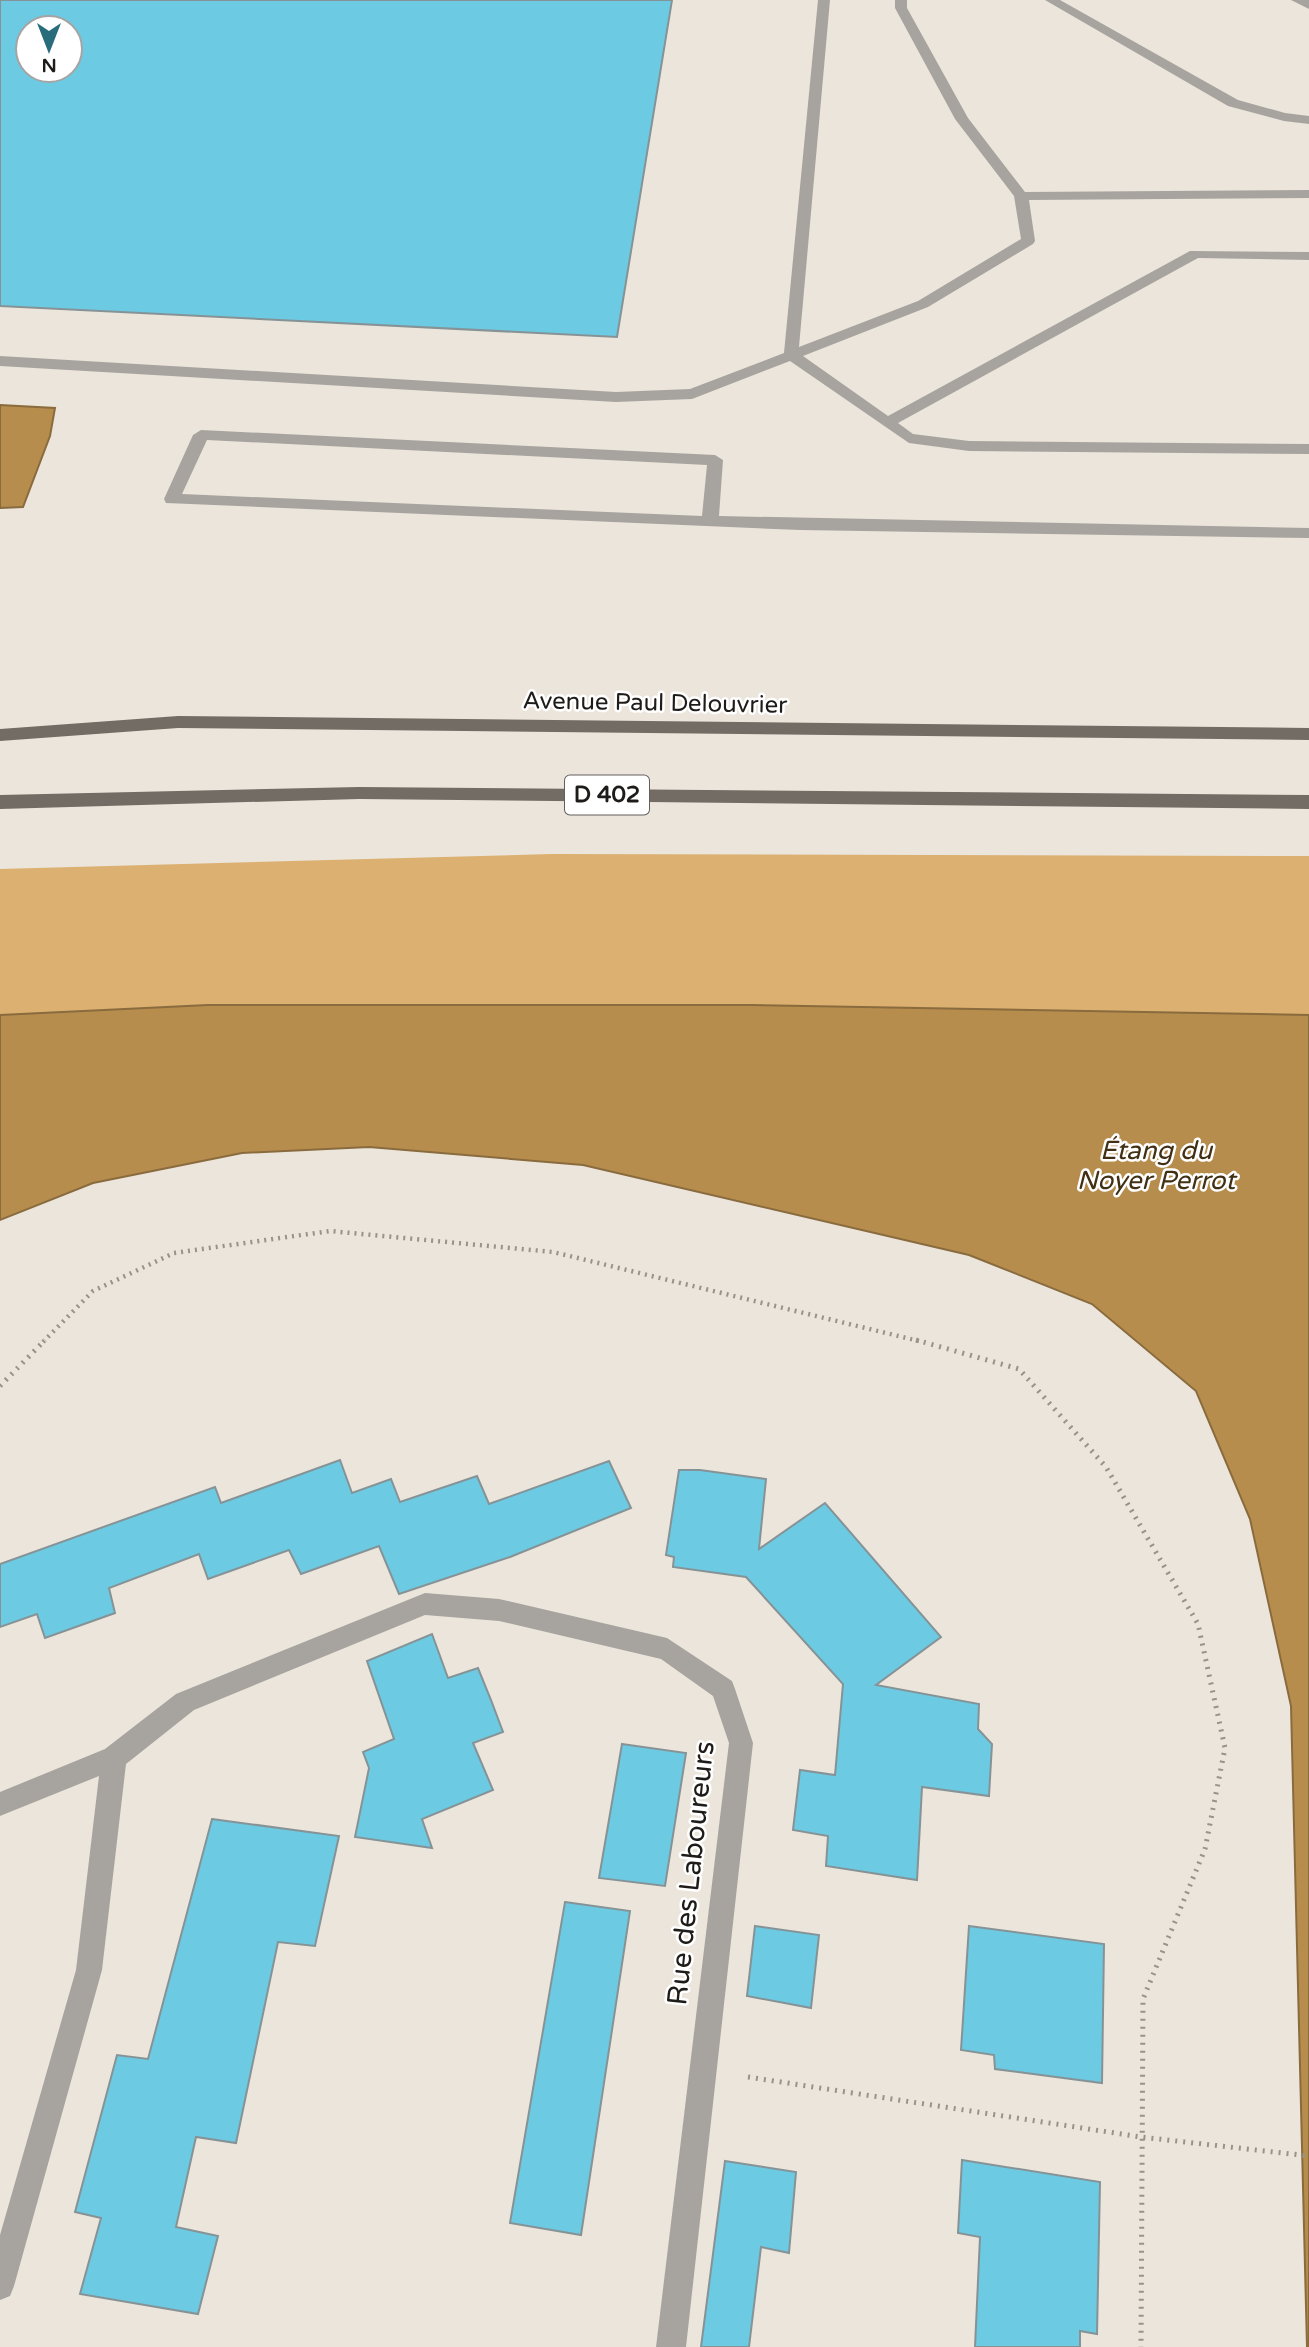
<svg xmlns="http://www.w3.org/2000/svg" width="1309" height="2347" font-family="'Varela Round',sans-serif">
<rect width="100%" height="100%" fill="#ece5db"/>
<!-- forest -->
<path fill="#dbb071" d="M552 854 1309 856V1015L752 1005H208L0 1015V869Z"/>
<!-- water -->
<path fill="#b78d4e" stroke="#896b3e" stroke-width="2" d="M0 405 55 408 50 436 23 507 0 508Z
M208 1005H752L1309 1015V2347H1307L1291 1706 1250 1519 1196 1391 1092 1304 969 1255 583 1165 369 1147 242 1153 93 1183 0 1220V1015Z"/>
<!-- building -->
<path fill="#6ccae2" stroke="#869396" stroke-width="2" fill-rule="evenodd" d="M0 0H672L617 337 0 306ZM28 28H70V70H28Z
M340 1460 352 1493 391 1479 400 1502 477 1476 489 1504 609 1461 631 1508 510 1557 399 1594 379 1546 301 1574 289 1550 208 1579 199 1554 109 1588 115 1613 45 1638 37 1614 0 1627V1564L215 1487 221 1503Z
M679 1470H700L766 1479 759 1549 825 1503 941 1637 876 1685 979 1704 978 1729 992 1744 989 1796 922 1787 917 1880 826 1866 828 1836 793 1830 800 1770 835 1775 843 1684 746 1577 673 1567 674 1557 666 1555Z
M432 1634 448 1678 478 1668 491 1700 503 1732 473 1743 493 1790 422 1819 432 1848 355 1837 369 1768 363 1752 394 1739 367 1661Z
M622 1744 686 1753 665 1886 599 1878Z
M212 1819 339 1836 315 1946 278 1942 236 2143 196 2137 176 2227 218 2236 198 2314 80 2294 101 2218 75 2212 117 2055 148 2059Z
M565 1902 630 1911 581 2235 510 2223Z
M755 1926 819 1935 811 2008 747 1996Z
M969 1926 1104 1944 1102 2083 995 2069 994 2055 961 2050Z
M962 2160 1100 2182 1097 2334 1080 2331V2347H975L980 2237 958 2233Z
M725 2161 796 2172 789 2253 761 2247 749 2347H701Z"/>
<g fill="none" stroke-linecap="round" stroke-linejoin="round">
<!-- path-far1 -->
<path stroke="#98928b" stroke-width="4.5" stroke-dasharray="2 5" stroke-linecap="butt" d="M43 1342 93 1291 174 1253 330 1231 553 1252 923 1342"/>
<!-- path -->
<path stroke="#98928b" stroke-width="5" stroke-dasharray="2 6" stroke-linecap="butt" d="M916 1340 1019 1369 1106 1467 1198 1624 1225 1748 1205 1849 1143 1999 1141 2347
M0 1386 45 1340
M748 2077 1141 2137 1309 2156"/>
<!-- minor -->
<path fill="#a7a49f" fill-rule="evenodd" d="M818 0H830L799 347 918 301 1021 239 1014 196 955 119 895 8V0H907V8L968 118 1025 192 1309 190V198L1029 200 1035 241 1033 244 928 307 803 356 888 416 1190 251 1309 252V260L1198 258 898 423 913 434 969 441 1309 444V454L969 451 909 443 790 361 692 399 616 402 0 366V356L616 392 690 389 784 353Z
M1045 0H1060L1238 100 1285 113 1309 116V124L1284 121 1228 106Z
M1291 0H1309V9Z
M201 430 715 455 723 460 719 516 1309 528V538L800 530 166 503 164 499 193 435ZM207 440 707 465 702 516 182 494Z
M425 1593 499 1599 667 1638 732 1681 735 1689 753 1743 686 2347H656L729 1743 713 1696 661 1659 499 1621 425 1615 194 1710 126 1764 102 1970 14 2286 10 2296 0 2300V2235L76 1970 99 1776 0 1816V1792L105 1749 176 1694Z"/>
<!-- major -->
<path fill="#726c65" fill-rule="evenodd" d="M178 716 1309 728V740L178 728 0 741V729Z
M359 787 1309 795V809L359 799 0 809V795Z"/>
</g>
<g text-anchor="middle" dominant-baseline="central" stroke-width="5" stroke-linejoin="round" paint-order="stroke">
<!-- shield labels -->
<rect fill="#fff" stroke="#625f5d" stroke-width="2" x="565" y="775.5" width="84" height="39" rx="5"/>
<g font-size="23" font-weight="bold" fill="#1e1b18">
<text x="607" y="795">D 402</text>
</g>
<!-- street labels -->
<g font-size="24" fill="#1e1b18" stroke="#fff">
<text transform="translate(655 703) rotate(1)">Avenue Paul Delouvrier</text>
</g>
<!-- water labels -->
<g font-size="26" font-style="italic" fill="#423014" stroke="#fff">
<text x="1156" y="1150">Étang du<tspan x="1156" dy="30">Noyer Perrot</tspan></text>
</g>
<!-- near-street labels -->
<g font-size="28" fill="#1e1b18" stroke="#fff">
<text transform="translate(691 1873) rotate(-84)">Rue des Laboureurs</text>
</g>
</g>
<!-- north arrow -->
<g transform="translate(49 49) rotate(180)"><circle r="33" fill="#ffffff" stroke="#a5a4a3" stroke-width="2"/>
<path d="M0-5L12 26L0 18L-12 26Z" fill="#296d7d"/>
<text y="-10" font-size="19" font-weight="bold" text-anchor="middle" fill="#1e1b18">N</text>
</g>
</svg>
